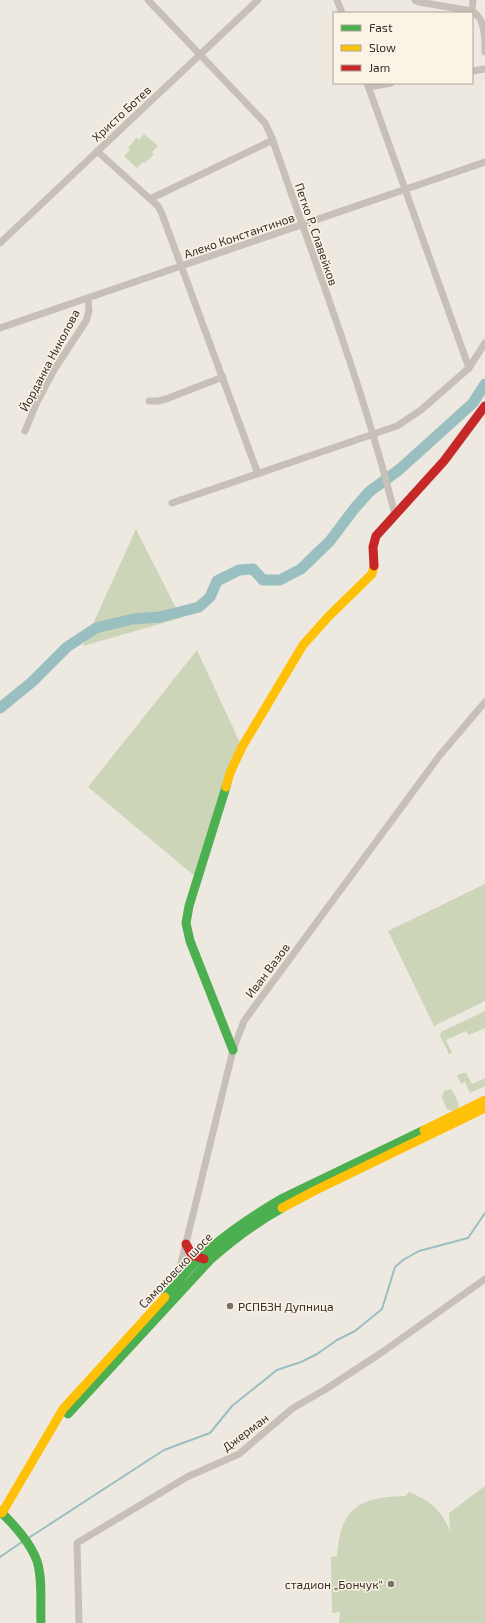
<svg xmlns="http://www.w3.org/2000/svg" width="485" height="1623" font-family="'Exo 2',sans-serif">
<rect width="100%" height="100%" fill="#eee9e0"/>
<!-- green -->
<path fill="#cdd5b8" d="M144 134 158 146 152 152 154 154 145 163 143 162 137 168 124 156 130 150 128 148 136 138 139 140Z
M136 529 181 618 83 646Z
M197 650 242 747 197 878 88 787Z
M485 884V1001L434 1026 388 931Z
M485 1011V1028L469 1035 466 1031 446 1040 452 1053 449 1054 440 1036 441 1032Z
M463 1073H466L472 1084 485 1078V1086L470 1093 465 1082 461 1084 457 1075Z
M450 1089 452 1090 459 1104 458 1108 453 1111 447 1109 442 1098 444 1091Z
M485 1486V1623H339L340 1612 332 1613 331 1557 337 1556C340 1508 359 1497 405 1496L409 1492C430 1501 441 1509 450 1531L449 1513Z"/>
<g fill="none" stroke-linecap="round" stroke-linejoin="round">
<!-- stream -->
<path stroke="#99bfc1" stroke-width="2" d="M27 1539 164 1450 210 1433 232 1406 277 1370 301 1362 317 1354 337 1340 355 1331 382 1309 395 1267 403 1260 419 1251 468 1238 485 1213
M0 1557 22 1542"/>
<!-- river -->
<path stroke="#99bfc1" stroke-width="11" d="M0 708 32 682 67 647 96 628 133 619 160 617 199 607 210 597 217 581 239 570 253 569 263 580H280L301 569 330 541 354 509 369 492 400 469 473 403 485 384"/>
<!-- street -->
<path stroke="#c7c0b9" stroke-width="7" d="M148 0 265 123 272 138C315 263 363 386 395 515
M337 0 342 13
M415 0 419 2 472 11C485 18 485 37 485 52
M472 11 473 0
M472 71 485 69
M367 83 469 368
M369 87 391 83
M97 151 150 199 158 206 162 214 258 474
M150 199 273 140
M0 243 258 0
M0 328 485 162
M149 401H158L166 399 223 377
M25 431 37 402 54 370 86 321 89 311 88 299
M172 503 397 426 421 410 469 368 485 343
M176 1284 233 1050 244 1021 440 755 485 702
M79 1623 77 1543 187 1477 239 1454 293 1408 326 1389 384 1351 485 1279"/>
<!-- fast -->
<path stroke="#4caf50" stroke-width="9" d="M226 787 189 906 186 923 190 941 233 1050
M165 1297C176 1284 187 1270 200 1258 224 1234 254 1215 283 1198L424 1130
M68 1414 211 1259C234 1239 255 1223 282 1208
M0 1511C14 1525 30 1542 37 1561 43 1580 40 1603 41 1623"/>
<!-- slow -->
<path stroke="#ffc107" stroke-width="9" d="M226 787 230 773 242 747 303 645 329 616 372 574 374 566
M424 1130 485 1100
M282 1208 316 1190 485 1108
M2 1513 63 1409 165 1297"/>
<!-- jam -->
<path stroke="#c62828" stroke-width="9" d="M374 566 373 547 376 536 444 461 485 406
M186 1244 192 1255 204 1259"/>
</g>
<!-- markers -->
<g fill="#786f68" stroke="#fbf3e6" stroke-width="1.5">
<circle cx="230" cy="1306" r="4"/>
<circle cx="391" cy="1584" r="4"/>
</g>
<g text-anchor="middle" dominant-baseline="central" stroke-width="3" stroke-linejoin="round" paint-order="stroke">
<!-- street labels -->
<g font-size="12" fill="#382d27" stroke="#fbf3e6">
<text transform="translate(121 113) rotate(-43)">Христо Ботев</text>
<text transform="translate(317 234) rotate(71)">Петко Р. Славейков</text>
<text transform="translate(239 235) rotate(-19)">Алеко Константинов</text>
<text transform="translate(49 360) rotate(-62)">Йорданка Николова</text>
<text transform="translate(267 970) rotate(-53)">Иван Вазов</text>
<text transform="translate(175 1270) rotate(-46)">Самоковско шосе</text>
<text transform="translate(245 1432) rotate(-37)">Джерман</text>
</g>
<!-- poi labels -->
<g font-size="12" fill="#382d27" stroke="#fbf3e6" text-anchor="start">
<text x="238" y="1306">РСПБЗН Дупница</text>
<text x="383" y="1584" text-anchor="end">стадион „Бончук“</text>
</g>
</g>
<!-- legend -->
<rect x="333" y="12" width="140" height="72" fill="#fbf3e6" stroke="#ada49a"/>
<rect x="341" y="25" width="20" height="6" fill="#4caf50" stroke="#ada49a"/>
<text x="369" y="32" font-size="12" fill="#382d27">Fast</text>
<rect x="341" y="45" width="20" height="6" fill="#ffc107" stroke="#ada49a"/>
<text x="369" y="52" font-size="12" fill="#382d27">Slow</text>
<rect x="341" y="65" width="20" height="6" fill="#c62828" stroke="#ada49a"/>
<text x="369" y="72" font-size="12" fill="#382d27">Jam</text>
</svg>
